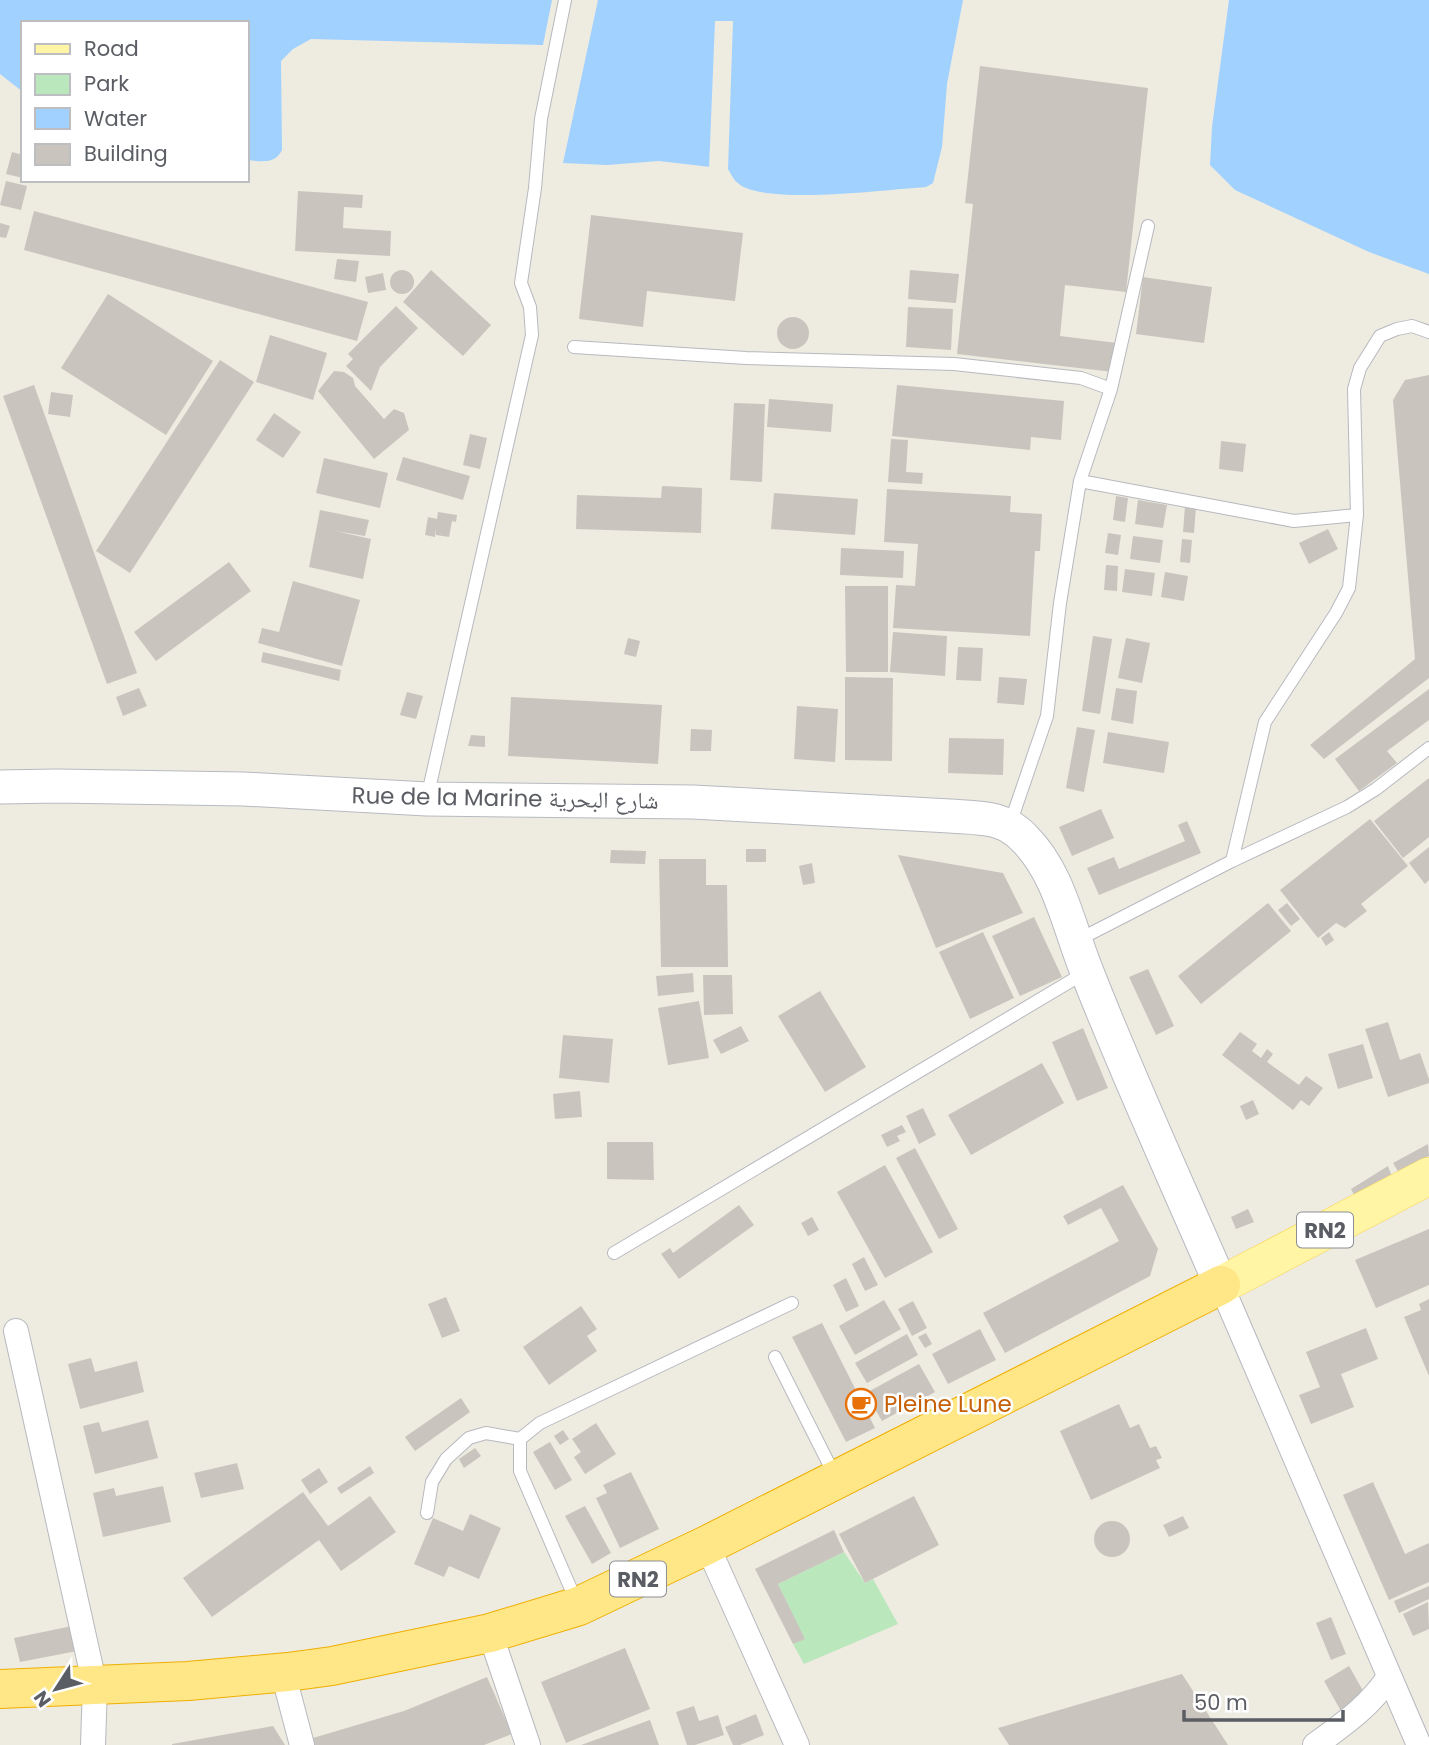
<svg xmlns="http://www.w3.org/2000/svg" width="1429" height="1745" font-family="Poppins,'Noto Naskh Arabic',sans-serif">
<rect width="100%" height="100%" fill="#eeebe1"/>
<!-- green -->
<path fill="#bbe7bd" d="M844 1552 865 1583 873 1579 898 1624 804 1664 793 1644 804 1639 778 1584Z"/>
<!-- water -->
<path fill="#a0d1ff" d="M0 0H552L543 45 311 39 293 49 281 61 282 150C275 165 261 161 247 160V23H23V92L0 74Z
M598 0H963L947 84 942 147 933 183 926 187C882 190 785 203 746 188 736 184 733 178 728 169L659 161 607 165 563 163Z
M1229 0H1429V274L1369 252 1235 190 1210 165 1212 127Z"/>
<!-- pier -->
<path fill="#eeebe1" d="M715 21H733L728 169H709Z"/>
<!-- building -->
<path fill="#c9c5be" d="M980 66 1148 88 1126 292 1065 285 1060 336 1117 343 1113 372 957 354 973 204 965 203Z
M12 152 23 155V178L6 174Z
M6 181 27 186 21 210 0 205Z
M298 191 363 195 362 208 344 207 343 228 391 231 390 256 295 251Z
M34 211 368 302 357 341 24 250Z
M591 215 743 233 735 301 647 291 643 327 579 319Z
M0 223 10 226 6 238 0 237Z
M337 259 359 261 356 282 334 279Z
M431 270 491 325 463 356 403 302Z
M910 270 959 274 956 303 908 299Z
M390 282a12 12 0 1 1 24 0a12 12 0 1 1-24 0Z
M383 273 386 290 368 293 365 277Z
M1143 277 1212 287 1204 343 1136 334Z
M108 294 213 361 166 435 61 368Z
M396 306 418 328 380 367 371 391 346 366 353 359 348 354Z
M908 307 953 309 951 350 906 347Z
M777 333a16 16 0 1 1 32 0a16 16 0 1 1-32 0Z
M270 335 327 353 313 400 256 382Z
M220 360 254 382 130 573 96 551Z
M334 371 344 372 353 378 355 386 384 419 394 409 404 413 409 430 374 459 318 391Z
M1429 375V678L1324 759 1310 745 1415 659 1393 400 1405 380Z
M34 385 137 673 107 684 3 396Z
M897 385 1064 401 1061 440 1031 437 1030 450 892 436Z
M51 392 73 395 70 417 48 414Z
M769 399 833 404 831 432 767 427Z
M734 403 765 404 762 482 730 480Z
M274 413 301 432 283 458 256 440Z
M470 434 487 438 480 469 463 465Z
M891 439 908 440 906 472 923 473 922 484 888 482Z
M1221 441 1246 444 1243 472 1219 469Z
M403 457 470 476 463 500 396 480Z
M324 458 388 473 380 508 316 493Z
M662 486 702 488 701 533 576 529 577 495 661 498Z
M887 489 1011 496 1010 512 1042 514 1040 551H1035L1030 636 893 628 896 585 915 586 918 544 884 542Z
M774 493 858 499 855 535 771 529Z
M1116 496 1128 498 1125 522 1113 520Z
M1138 500 1167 505 1163 528 1135 524Z
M1185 506 1196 507 1194 533 1183 532Z
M320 510 369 520 365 536 335 531 371 539 363 579 309 567Z
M438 512 457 515 456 522 452 521 449 537 436 535V528L435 537 425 535 428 517 437 519Z
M1328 529 1338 549 1309 564 1299 543Z
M1108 533 1121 535 1118 555 1105 553Z
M1133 536 1163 540 1160 563 1130 559Z
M1182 539 1192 540 1190 563 1180 562Z
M841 548 904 551 903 578 840 575Z
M229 562 251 591 156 661 134 632Z
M1106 565 1118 566 1117 591 1104 590Z
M1125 569 1155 573 1152 596 1122 592Z
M1165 572 1188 576 1184 601 1161 597Z
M293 581 360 600 342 666 258 643 262 628 279 632Z
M845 586H888V672H846Z
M893 632 947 636 945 676 890 672Z
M1093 636 1112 639 1100 714 1082 711Z
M628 638 640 641 636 657 624 654Z
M1126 638 1150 643 1142 683 1118 678Z
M958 647 983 648 981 681 956 680Z
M263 652 341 670 339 681 261 662Z
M845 677 893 678 892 761 845 760Z
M999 677 1027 679 1024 705 997 703Z
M139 688 147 706 123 716 116 697Z
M1116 688 1137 691 1133 724 1111 720Z
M1429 689V720L1387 751 1397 763 1359 791 1335 759Z
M407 692 423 696 416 719 400 715Z
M511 697 662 705 658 764 508 756Z
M797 706 838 709 835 762 794 759Z
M1077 727 1095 730 1084 792 1066 788Z
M691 729 712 730 711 751H690Z
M1108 732 1169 742 1164 773 1103 763Z
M471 735 485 736V747L468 746Z
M949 738 1004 739 1003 775 948 773Z
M1429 778V837L1403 858 1374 821Z
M1101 809 1114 838 1072 856 1059 827Z
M1370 819 1408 866 1361 904 1367 911 1345 928 1336 923 1318 938 1280 890Z
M1187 821 1201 853 1099 895 1087 868 1114 857 1119 869 1185 841 1178 825Z
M1429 847V880L1425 884 1409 863Z
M746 849H766V862H746Z
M611 850 646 851 645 864 610 863Z
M898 855 1003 873 1023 913 936 948Z
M659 859H706V885H727L728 967H661Z
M812 863 815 883 803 885 799 866Z
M1268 903 1291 931 1201 1004 1178 976Z
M1287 903 1300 919 1291 926 1278 910Z
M1034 917 1062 977 1020 996 992 936Z
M983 932 1014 998 970 1019 939 952Z
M1329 932 1334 940 1326 946 1321 938Z
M1148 969 1174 1026 1156 1035 1129 977Z
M693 973 694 992 658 996 656 976Z
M703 975H732L733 1014 704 1015Z
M820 991 866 1067 825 1092 778 1016Z
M699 1001 709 1058 668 1065 658 1008Z
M1388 1022 1400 1060 1420 1053 1429 1079V1083L1388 1097 1365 1029Z
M741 1026 749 1041 721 1054 713 1040Z
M1083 1028 1108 1088 1077 1101 1052 1042Z
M1240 1032 1257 1044 1252 1051 1261 1058 1267 1049 1273 1054 1267 1062 1299 1085 1306 1076 1323 1088 1309 1106 1301 1100 1293 1110 1222 1055Z
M563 1035 613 1039 609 1083 559 1078Z
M1363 1044 1373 1078 1338 1089 1328 1054Z
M1042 1063 1064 1103 971 1155 948 1115Z
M580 1091 582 1117 555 1119 553 1094Z
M1253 1100 1259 1114 1246 1120 1240 1106Z
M923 1108 936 1135 919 1144 906 1116Z
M902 1125 906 1132 897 1136 900 1141 887 1147 881 1135Z
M607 1142H653L654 1180 607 1179Z
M1428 1144 1429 1156 1399 1173 1393 1163Z
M915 1148 958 1229 939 1239 896 1158Z
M885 1165 933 1252 885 1278 837 1192Z
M1388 1166 1392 1177 1355 1197 1351 1189Z
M1123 1185 1158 1249 1150 1276 1005 1353 983 1313 1119 1241 1101 1208 1068 1225 1063 1216Z
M739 1205 754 1225 679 1279 661 1254 670 1248 673 1253Z
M1248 1209 1254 1222 1236 1229 1231 1217Z
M812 1217 819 1230 808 1236 801 1223Z
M1429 1229V1285L1376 1308 1355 1260Z
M864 1257 878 1285 865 1291 852 1264Z
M846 1278 859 1306 846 1312 833 1285Z
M446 1297 460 1331 442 1338 428 1304Z
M1429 1299V1376L1404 1317 1421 1310 1419 1304Z
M884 1300 901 1329 855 1355 839 1326Z
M913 1301 927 1328 912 1336 898 1309Z
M581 1306 597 1329 587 1336 597 1351 549 1385 523 1347Z
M822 1323 875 1428 846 1442 792 1337Z
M1366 1328 1378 1359 1341 1374 1354 1407 1311 1424 1299 1395 1320 1387 1306 1352Z
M980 1329 996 1360 948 1384 932 1354Z
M926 1333 932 1344 925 1348 918 1337Z
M907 1334 918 1355 867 1383 855 1363Z
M91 1358 95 1372 137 1361 144 1392 80 1409 68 1364Z
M919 1364 935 1392 882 1421 866 1393Z
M461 1398 470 1412 415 1451 405 1437Z
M1119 1404 1130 1428 1139 1424 1150 1448 1156 1446 1162 1458 1156 1460 1160 1468 1091 1500 1060 1431Z
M148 1420 158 1458 95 1474 83 1426 99 1422 102 1432Z
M596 1423 616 1454 585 1474 574 1457 581 1452 572 1439Z
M563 1430 569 1439 560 1445 554 1436Z
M550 1442 572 1480 555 1490 533 1452Z
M475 1448 481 1456 464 1468 459 1459Z
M237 1463 244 1489 201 1498 194 1473Z
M370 1466 374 1473 341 1494 337 1488Z
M319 1468 328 1482 310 1494 301 1480Z
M631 1472 659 1529 620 1548 596 1498 607 1493 603 1485Z
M1373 1482 1405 1554 1429 1543V1582L1389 1600 1343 1495Z
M163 1486 171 1522 103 1537 93 1493 114 1488 116 1496Z
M303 1492 328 1526 370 1496 396 1532 341 1571 319 1540 212 1617 183 1578Z
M914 1496 939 1545 865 1583 839 1534Z
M585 1506 611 1553 592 1564 565 1516Z
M470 1514 501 1528 479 1579 449 1566 444 1577 414 1564 433 1518 463 1531Z
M1183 1516 1189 1528 1169 1537 1163 1525Z
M1094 1539a18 18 0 1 1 36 0a18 18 0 1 1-36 0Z
M834 1530 844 1552 778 1584 805 1639 793 1644 755 1569Z
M1429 1586V1599L1399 1613 1394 1601Z
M1428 1602 1429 1629 1413 1636 1403 1614Z
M1331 1617 1346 1654 1331 1660 1316 1623Z
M72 1626 77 1651 20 1662 14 1638Z
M625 1648 650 1709 566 1743 541 1682Z
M1349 1666 1366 1696 1341 1711 1324 1681Z
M1182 1674 1228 1745H1009L998 1728Z
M487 1677 512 1734 484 1745H315L313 1738 404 1711Z
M694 1706 699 1721 718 1715 724 1735 695 1745H687L676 1712Z
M756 1714 764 1735 740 1745H733L725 1727Z
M650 1720 659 1745H581Z
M273 1726 285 1745H172V1744Z"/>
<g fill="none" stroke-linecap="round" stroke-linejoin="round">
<!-- lane casing -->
<g stroke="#b7b9bf" stroke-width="14">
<path id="lane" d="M574 347 746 358 954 364 1081 378 1111 389 1080 481 1060 603 1047 716 1010 824
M1111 389 1148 226
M1080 481 1294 521 1357 515
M427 798 532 335 530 307 521 283 535 188 541 119 565 0
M1232 861 1265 722 1336 613 1349 588 1357 515 1354 389 1360 368 1380 336 1397 329 1412 326 1429 332
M1076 941 1232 861 1347 807 1376 789 1429 748
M614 1253 1086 972
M775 1357 835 1476
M427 1513 432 1482 446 1459 469 1438 486 1433 520 1439
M577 1603 520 1471V1439L540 1423 792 1303"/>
</g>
<!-- street casing -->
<g stroke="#b7b9bf" stroke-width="26">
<path id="street" d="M1221 1285 1419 1745
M16 1331 95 1686 93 1745
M707 1545 797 1745
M490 1633 528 1745
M283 1673 302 1745
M1315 1745C1344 1724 1369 1707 1389 1677"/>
</g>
<!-- secondary casing -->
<g stroke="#b7bac1" stroke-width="35">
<path id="secondary" d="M0 787 57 786 243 789 427 799 693 802 950 816C979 818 1003 816 1024 838 1059 872 1069 928 1087 972 1128 1077 1176 1181 1221 1285"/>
</g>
<!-- primary casing -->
<g stroke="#fad24d" stroke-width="38">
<path id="primary" d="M1221 1285 1429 1176"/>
</g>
<!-- highway casing -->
<g stroke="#efaf00" stroke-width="40">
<path id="highway" d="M0 1689 188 1681 288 1672 332 1666 490 1633 579 1606 707 1545 1221 1285"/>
</g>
<!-- lane -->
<use href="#lane" stroke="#fff" stroke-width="12"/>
<!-- street -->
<use href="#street" stroke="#fff" stroke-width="24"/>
<!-- secondary -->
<use href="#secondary" stroke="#fff" stroke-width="33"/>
<!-- primary -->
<use href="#primary" stroke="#fff5a5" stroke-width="37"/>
<!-- highway -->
<use href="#highway" stroke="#ffe687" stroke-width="38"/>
</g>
<!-- icons -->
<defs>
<g id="cafe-ring" transform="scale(1.575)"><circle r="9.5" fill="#fff" stroke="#e8710a" stroke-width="1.5"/><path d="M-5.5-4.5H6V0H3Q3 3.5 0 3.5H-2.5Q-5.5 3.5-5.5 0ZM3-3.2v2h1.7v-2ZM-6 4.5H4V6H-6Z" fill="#e8710a"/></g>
</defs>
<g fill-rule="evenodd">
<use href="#cafe-ring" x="861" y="1404"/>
</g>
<g text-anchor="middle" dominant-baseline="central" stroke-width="5" stroke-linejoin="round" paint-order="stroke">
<!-- shield labels -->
<g fill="#fff" stroke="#8c8e92" stroke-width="2">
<rect x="1297" y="1212.5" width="56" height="35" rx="5"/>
<rect x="610" y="1561.5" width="56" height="35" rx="5"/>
</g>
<g font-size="21" font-weight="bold" fill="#5a5d63">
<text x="1325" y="1230">RN2</text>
<text x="638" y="1579">RN2</text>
</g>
<!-- street labels -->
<g font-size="23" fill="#5a5d63" stroke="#fff">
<text transform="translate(505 798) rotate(1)">Rue de la Marine شارع البحرية</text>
</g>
<!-- food labels -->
<g font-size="23" fill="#c56008" stroke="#fff" text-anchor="start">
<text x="884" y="1404">Pleine Lune</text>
</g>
</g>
<!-- legend -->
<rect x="21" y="21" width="228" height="161" fill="#ffffff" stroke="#bdbec1" stroke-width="2"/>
<rect x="35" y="44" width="35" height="10" fill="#fff5a5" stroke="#bdbec1" stroke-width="2"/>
<text x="84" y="56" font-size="21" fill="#5a5d63">Road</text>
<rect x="35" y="74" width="35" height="21" fill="#bbe7bd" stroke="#bdbec1" stroke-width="2"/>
<text x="84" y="91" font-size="21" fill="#5a5d63">Park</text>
<rect x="35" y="108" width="35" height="21" fill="#a0d1ff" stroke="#bdbec1" stroke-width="2"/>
<text x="84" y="126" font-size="21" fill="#5a5d63">Water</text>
<rect x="35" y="144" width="35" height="21" fill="#c9c5be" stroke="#bdbec1" stroke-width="2"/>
<text x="84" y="161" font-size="21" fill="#5a5d63">Building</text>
<!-- north arrow -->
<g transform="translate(56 1689) rotate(234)" stroke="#ffffff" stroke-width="5" paint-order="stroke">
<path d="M0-5L12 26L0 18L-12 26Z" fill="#5a5d63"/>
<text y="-10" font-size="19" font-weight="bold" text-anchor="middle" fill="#5a5d63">N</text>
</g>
<!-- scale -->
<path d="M1184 1710v10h159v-10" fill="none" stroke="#5a5d63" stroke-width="3.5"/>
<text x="1194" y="1710" font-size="21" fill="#5a5d63" stroke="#ffffff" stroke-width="5" paint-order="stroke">50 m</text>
</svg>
